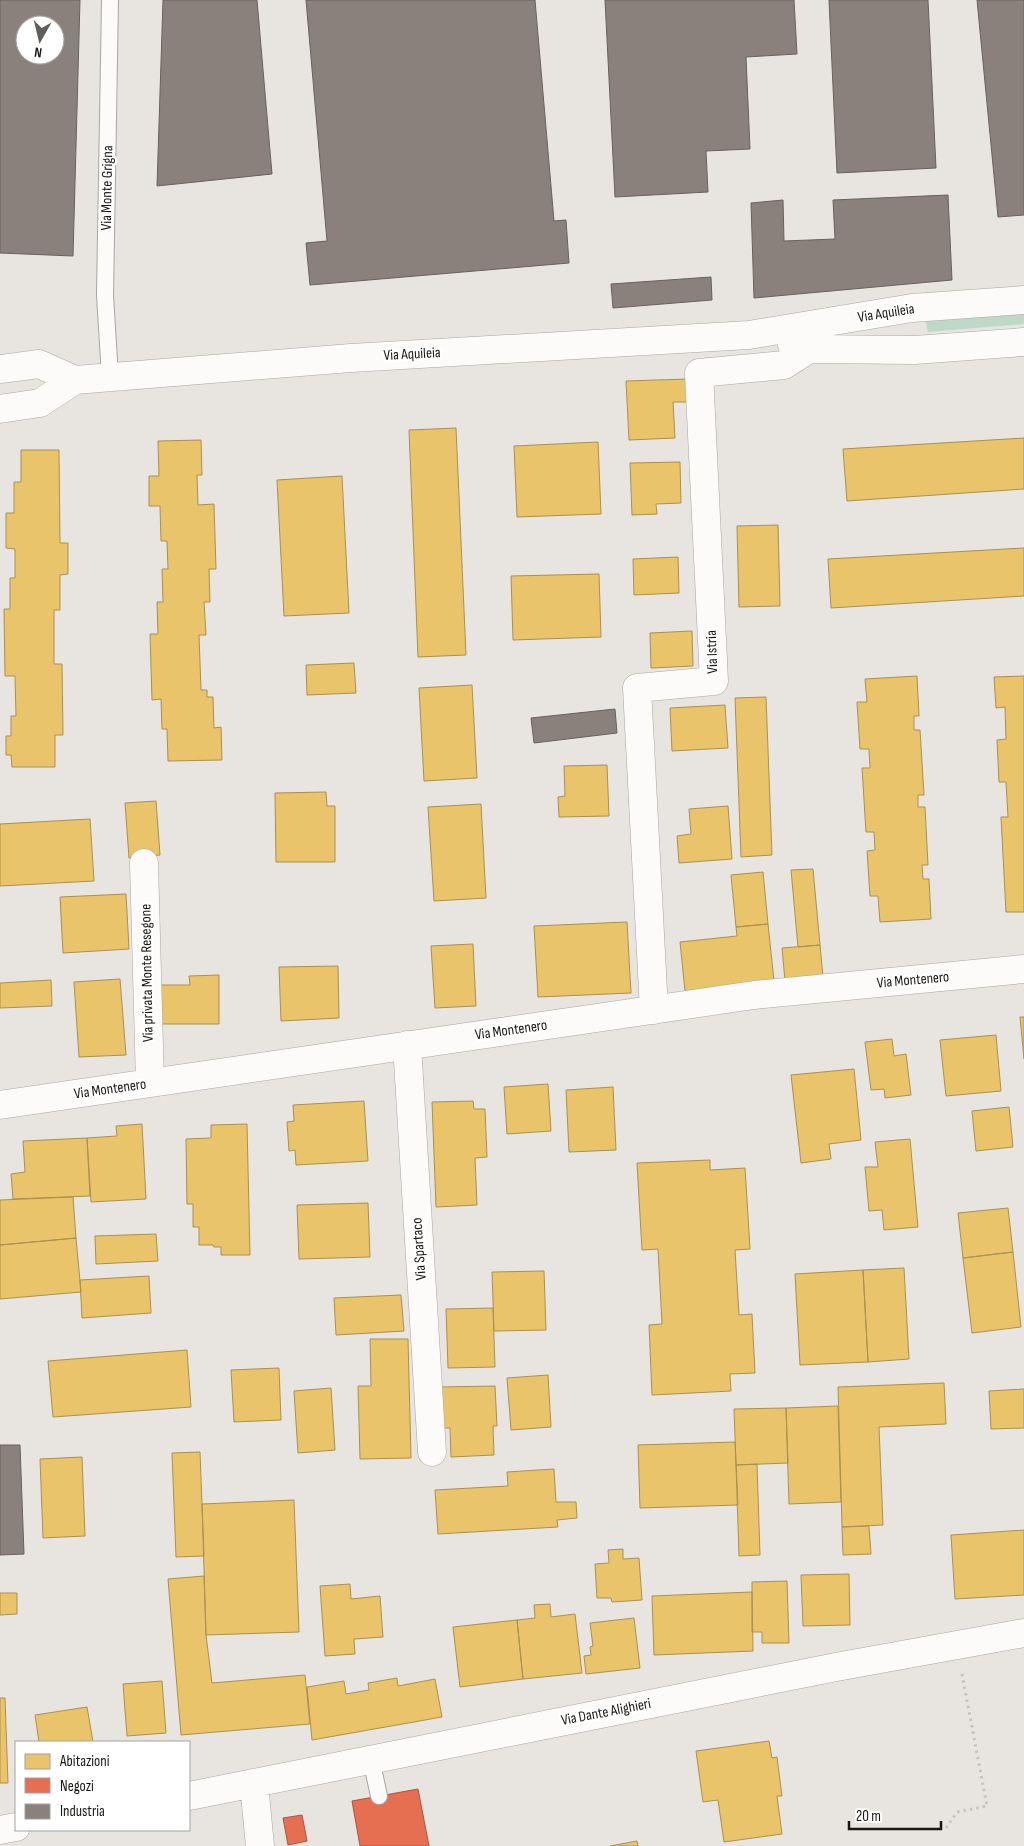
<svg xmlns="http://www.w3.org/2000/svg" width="1024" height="1846" font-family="'Sofia Sans Condensed',sans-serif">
<rect width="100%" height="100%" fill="#e8e5e0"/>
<!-- green -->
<path fill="#bed9c7" d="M1024 311V324L928 332 925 319Z"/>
<!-- homes -->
<path fill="#e9c46a" stroke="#ab9050" d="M688 379V402H673L675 438 629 440 626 381Z
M456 428 466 655 418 657 409 430Z
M1024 438V489L847 501 843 449Z
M201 440 202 475H197L198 505 214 504 216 569H209L210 602H204L206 635H199L201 690H207V697H213L214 728 221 727 222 760 168 761 167 729H162L161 699 152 700 150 634H158L157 602H163L162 569H168L167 541H161L160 506H149V476H159L158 441Z
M598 442 601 514 517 517 514 446Z
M21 450H59L60 543H68V574L60 575V610H54V664H62L63 735H55V767H12L11 755H6V736H11V716H16L15 676H5L4 609H10V578H15V549L6 548V513H14V482H21Z
M680 462 681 503 656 504 657 514 632 515 630 463Z
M342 476 349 613 284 616 277 480Z
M778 525 780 606 739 607 737 526Z
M1024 548V596L831 608 828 559Z
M678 557 679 593 634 595 633 559Z
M599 574 601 637 513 640 511 576Z
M692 631 693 666 651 668 650 633Z
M354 663 356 693 307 695 306 665Z
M917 676 919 716H914V730H920L924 795H918V807H925L928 865H922L923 879H929L931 919 880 922 878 896H870L867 851 875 850 874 832H866L862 768H870L869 749H860L857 702H867L865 679Z
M1024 676V912H1006L1001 817H1008L1006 782H999L997 740 1006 739 1005 707 996 708 994 677Z
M472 685 477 778 424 781 419 688Z
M766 697 772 855 741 857 735 698Z
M725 705 728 748 672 751 670 708Z
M607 765 609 816 559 817 558 797 565 796 564 766Z
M326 792 327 806H335V862H276L275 793Z
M156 801 160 855 129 858 125 803Z
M481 804 486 898 434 901 428 807Z
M728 806 732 859 679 863 677 836 691 834 689 809Z
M90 819 94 881 0 886V824Z
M813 869 820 945 798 947 791 870Z
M763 872 768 924 736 927 731 875Z
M126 894 129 949 63 953 60 897Z
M627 922 631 993 538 997 534 926Z
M768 924 774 981 685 991 680 942 737 936 736 927Z
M473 944 476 1006 435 1008 431 946Z
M820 945 823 977 785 981 782 948Z
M338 966 339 1018 281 1021 279 967Z
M219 975V1024H161L160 985H190L189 976Z
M120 979 126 1055 79 1057 74 982Z
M51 980 52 1006 0 1008V983Z
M1020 1017H1024V1059Z
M996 1035 1001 1091 946 1096 940 1040Z
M892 1039 894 1056 906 1054 911 1095 885 1098 884 1089 871 1090 865 1042Z
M854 1069 861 1140 829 1144 831 1159 801 1163 791 1075Z
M548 1084 551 1131 507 1134 504 1087Z
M613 1087 616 1150 569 1152 566 1090Z
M364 1101 368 1161 296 1165 295 1150 289 1151 287 1122 294 1121 293 1105Z
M473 1101 474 1109H485L487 1157 475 1158 477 1205 436 1207 432 1102Z
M1009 1107 1013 1147 976 1151 972 1111Z
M142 1124 146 1199 91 1202 87 1138 117 1136 116 1126Z
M247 1124 250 1255H221V1247H214L213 1245H199V1227H193V1204H187L186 1139 211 1138V1125Z
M87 1138 90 1196 13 1199 11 1174 25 1172 23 1141Z
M910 1139 918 1227 884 1230 882 1210 869 1211 865 1167H878L875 1142Z
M710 1160V1170L745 1168 750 1249 735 1250 739 1315 752 1314 755 1373 730 1374 731 1391 652 1395 649 1325 662 1324 658 1249 642 1250 637 1163Z
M73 1197 76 1238 0 1245V1200Z
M368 1203 370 1257 299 1259 297 1205Z
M1008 1208 1013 1252 963 1258 958 1213Z
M156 1234 158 1261 96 1264 95 1236Z
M76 1238 81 1292 0 1299V1245Z
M1013 1252 1021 1327 972 1333 963 1258Z
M904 1268 909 1359 868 1362 863 1270Z
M863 1270 868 1362 800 1365 795 1274Z
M544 1271 546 1330 494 1331 492 1272Z
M149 1276 151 1313 82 1318 80 1280Z
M401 1295 404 1331 336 1335 334 1298Z
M493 1308 495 1367 448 1368 446 1309Z
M370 1339H408L411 1458 360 1459 358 1386H371Z
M187 1350 191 1407 53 1417 48 1361Z
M279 1368 281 1420 234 1422 231 1370Z
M548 1375 551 1427 511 1430 507 1378Z
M944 1383 946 1424 879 1427 883 1525 842 1527 838 1387Z
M495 1386 497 1426H493L494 1455 451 1457 450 1428H442L441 1387Z
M331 1388 335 1450 298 1453 294 1391Z
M1024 1389V1428L991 1429 989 1391Z
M838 1406 841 1502 789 1504 786 1408Z
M786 1408 788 1463 736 1465 734 1409Z
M735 1442 738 1505 640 1508 638 1445Z
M200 1452 204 1556 176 1557 172 1453Z
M82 1457 85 1536 43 1538 40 1459Z
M757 1464 760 1555 739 1556 736 1465Z
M554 1469 556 1502H576L577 1518 557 1520 558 1527 438 1534 435 1490 508 1486 507 1472Z
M294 1500 299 1632 206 1635 202 1504Z
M869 1526 871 1554 843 1555 842 1527Z
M1024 1530V1595L955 1599 951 1535Z
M623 1549V1559L639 1558 642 1600 612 1602 611 1598H597L595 1564 609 1563 608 1550Z
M849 1574 850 1625 803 1626 801 1575Z
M204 1576 206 1635 212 1683 305 1675 310 1724 181 1735 168 1579Z
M787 1581 789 1643H762V1632H752V1582Z
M350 1584 351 1599 380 1596 383 1637 354 1639 355 1654 325 1656 320 1586Z
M752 1592 753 1651 654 1655 652 1596Z
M0 1593H17V1614L0 1615Z
M550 1604 551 1617 575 1614 582 1673 523 1679 517 1620 535 1618 534 1605Z
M634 1618 640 1668 586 1674 584 1656 591 1655 590 1647 593 1646 590 1623Z
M517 1620 523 1679 460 1687 453 1627Z
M397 1678 398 1686 435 1679 442 1717 312 1740 307 1687 344 1681 346 1694 369 1690 368 1683Z
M162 1681 166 1733 127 1736 123 1684Z
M0 1698H5L8 1783H0Z
M87 1707 93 1742H39L35 1715Z
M769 1741 772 1758 777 1757 782 1796H777L782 1834 724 1842 718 1800 703 1802 696 1751Z
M637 1841 638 1846H610Z"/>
<!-- shops -->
<path fill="#e76f51" stroke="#a9553f" d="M418 1789 429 1846H360L352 1801Z
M302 1815 307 1841 288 1845 283 1818Z"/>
<!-- industry -->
<path fill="#8a817c" stroke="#68615d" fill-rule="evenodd" d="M0 0H80L73 256 0 253ZM25 25H55V55H25Z
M163 0H257L272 174 157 186Z
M306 0H535L554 221 566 220 569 263 310 285 306 243 327 241Z
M605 0H794L797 54 746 57 750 149 706 151 708 192 615 197Z
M829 0H928L936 168 837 173Z
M977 0H1024V215L998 217Z
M948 195 952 280 754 298 751 203 783 200 784 241 835 239 833 200Z
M711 277 712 300 613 308 611 284Z
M615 709 617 733 534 743 531 718Z
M0 1445H20L24 1554 0 1555Z"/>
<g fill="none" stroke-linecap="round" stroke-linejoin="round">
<!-- lane casing -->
<g stroke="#a9a6a2" stroke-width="18">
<path id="lane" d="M110 377 105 295 110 0
M371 1759 379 1796"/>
</g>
<!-- street casing -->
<g stroke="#a9a6a2" stroke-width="29">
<path id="street" d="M792 345 809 349 915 350 1024 342
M0 369 39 364 75 380 351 358 749 335 912 308 1024 300
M0 409 40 403 75 380
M144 863 150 1083
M654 1010 637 688 714 681 699 373 784 365 809 349
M407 1045 432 1452
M0 1105 754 995 1024 969
M254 1784 260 1846
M189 1796 836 1667 1024 1633
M0 1830 16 1827"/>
</g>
<!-- path -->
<path stroke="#c6c4c3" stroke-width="3" stroke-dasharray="2.5 4" stroke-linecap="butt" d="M946 1828 957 1812 987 1806 962 1674"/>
<!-- lane -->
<use href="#lane" stroke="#fcfbfa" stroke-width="16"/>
<!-- street -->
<use href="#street" stroke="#fcfbfa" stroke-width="28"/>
</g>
<g text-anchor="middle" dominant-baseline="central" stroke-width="5" stroke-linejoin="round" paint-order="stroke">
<!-- street labels -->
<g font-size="15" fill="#191714" stroke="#fff">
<text transform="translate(107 188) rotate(-89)">Via Monte Grigna</text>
<text transform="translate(886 313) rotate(-9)">Via Aquileia</text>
<text transform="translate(412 354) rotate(-3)">Via Aquileia</text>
<text transform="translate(712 652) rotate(-92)">Via Istria</text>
<text transform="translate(147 973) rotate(-91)">Via privata Monte Resegone</text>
<text transform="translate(913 980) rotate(-5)">Via Montenero</text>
<text transform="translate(511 1030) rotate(-8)">Via Montenero</text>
<text transform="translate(110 1089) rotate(-8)">Via Montenero</text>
<text transform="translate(419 1249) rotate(-94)">Via Spartaco</text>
<text transform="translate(606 1712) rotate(-11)">Via Dante Alighieri</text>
</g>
</g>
<!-- legend -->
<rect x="15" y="1741" width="175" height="90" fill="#ffffff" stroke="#a3a2a1"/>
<rect x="25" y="1754" width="25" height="15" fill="#e9c46a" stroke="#a3a2a1"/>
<text x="60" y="1766" font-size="15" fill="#191714">Abitazioni</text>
<rect x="25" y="1778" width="25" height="15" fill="#e76f51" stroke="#a3a2a1"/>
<text x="60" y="1791" font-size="15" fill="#191714">Negozi</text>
<rect x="25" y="1804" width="25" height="15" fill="#8a817c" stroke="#a3a2a1"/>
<text x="60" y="1816" font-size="15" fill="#191714">Industria</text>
<!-- north arrow -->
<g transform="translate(40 40) rotate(188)"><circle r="24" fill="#ffffff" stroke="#a3a2a1"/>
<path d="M0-4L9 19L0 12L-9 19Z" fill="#615f5b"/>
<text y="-8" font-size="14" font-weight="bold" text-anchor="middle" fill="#191714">N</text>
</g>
<!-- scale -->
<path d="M849 1821v8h92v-8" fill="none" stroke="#191714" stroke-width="2.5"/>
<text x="856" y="1821" font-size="15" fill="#191714" stroke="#ffffff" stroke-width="4" paint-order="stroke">20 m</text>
</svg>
